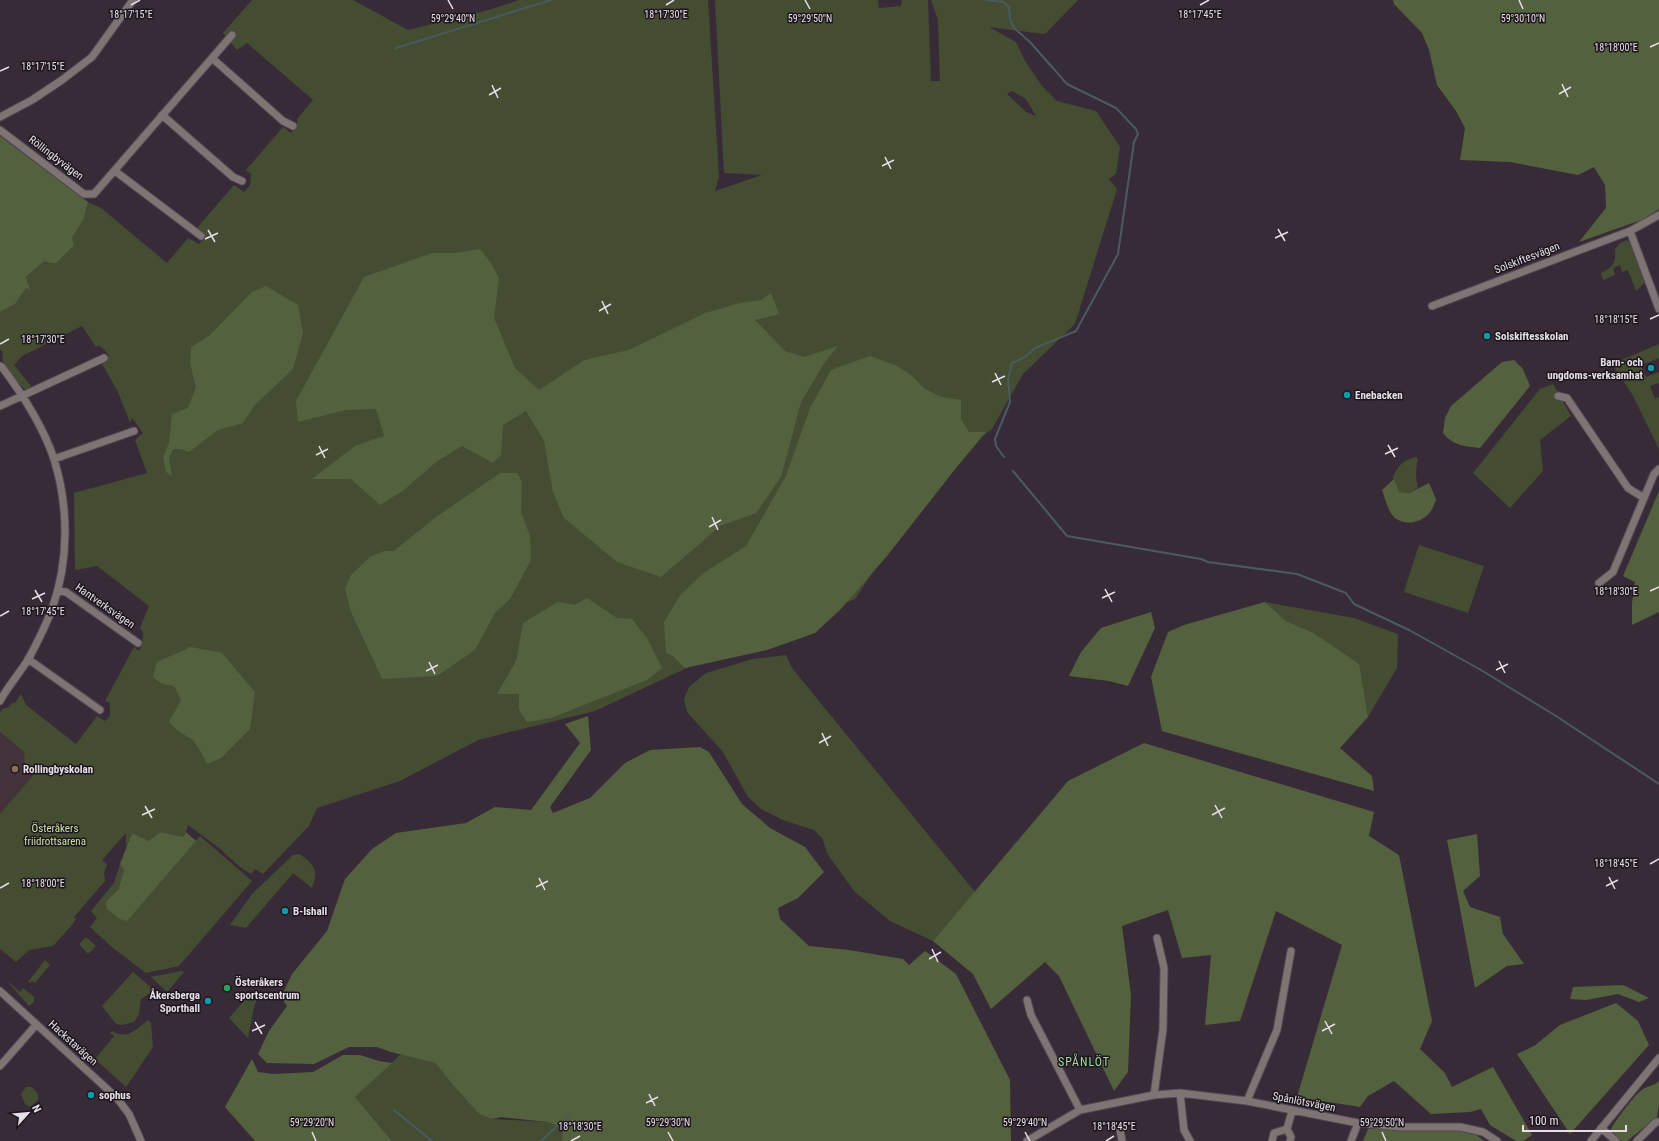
<svg xmlns="http://www.w3.org/2000/svg" width="1659" height="1141" font-family="'Roboto Condensed',sans-serif">
<rect width="100%" height="100%" fill="#382b38"/>
<!-- education -->
<path fill="#44323a" d="M2 734 24 752 34 774 0 814V735Z"/>
<!-- green -->
<path fill="#444d32" fill-rule="evenodd" d="M252 0H353L408 30 489 10 519 0H708L719 176 715 191 762 175 724 173 715 0H878L879 8 901 6 902 0H928L931 81H940L938 20 931 0H1078L1045 34 989 27 1016 42 1025 61 1042 86 1057 101 1096 111 1120 147 1116 174 1109 179 1117 189 1075 324 1023 374 992 429 944 465 855 599 708 658 595 711 478 740 400 781 317 808 309 826 263 874 255 869 251 874 240 867 219 848 188 825 186 832 183 837 160 832 149 841 132 833 126 847V833L102 860 107 864 104 873 105 881 74 917 76 919 73 923V924L53 946 29 950 16 962 0 949V814L34 774 25 765 24 752 0 732V713L2 709 9 707 12 703H15L21 694 26 705 76 744 97 716 105 721 110 716V703L105 701 134 647 139 651 142 645 143 632 140 628 149 606 97 566 75 570 74 493 147 473 135 440 143 433 132 418 130 423 118 392 101 362 109 356 104 349 98 345 96 347 82 326 22 356 14 365 31 386 28 389H25C14 379 0 368 3 352L0 349V312L15 304 26 287 29 290 26 277 44 261 50 263 72 238 84 219 88 202 101 208 167 263 188 238 199 244 205 238 196 229 234 185 244 192 250 185 251 174 246 170 283 127 291 133 296 127 298 121 297 119 313 100 247 43 237 50 223 33ZM1012 91 1026 99 1036 116 1026 112 1007 94Z
M1627 240 1634 246 1645 282 1636 291 1628 270 1622 272 1620 265 1613 268 1615 275 1603 280 1601 273C1613 267 1616 264 1615 249L1620 243Z
M1659 344V358L1641 365 1646 377 1659 372V383L1650 386 1655 399 1659 397V449L1632 394 1612 364Z
M1553 384 1571 416 1540 440 1543 471 1510 508 1473 473 1540 389Z
M1417 457 1418 460C1415 469 1416 478 1418 487L1409 493 1399 492 1393 477C1398 465 1403 460 1417 457Z
M1419 545 1484 566 1468 613 1404 592Z
M1265 602 1354 618 1398 634 1397 668 1368 717 1358 664 1314 633 1286 621Z
M786 655 792 668 975 892 933 941 890 921 854 891 828 855 822 838 814 830 783 820 761 809 748 797 723 752 687 712 684 699 689 687 706 673 753 659Z
M200 836 252 881 179 966 146 973 113 948 90 927 97 918 91 911 114 883 120 864 124 870 118 890 126 921Z
M300 854C315 866 319 870 312 888L293 873 246 928 230 925 252 894 293 855Z
M86 937 96 946 88 954 79 944Z
M45 960 50 965 35 983 32 981 30 983 28 982Z
M181 971 184 972 167 992 151 977Z
M133 972 159 994 150 993 141 999 139 1014 134 1022 122 1025 116 1024 102 1006Z
M6 980 20 992 23 988 34 997V1002L29 1006Z
M252 992 257 997 253 1012 248 1038 229 1018Z
M148 1020 151 1023 153 1047 126 1087 95 1059 114 1036 110 1033 112 1031C126 1040 137 1030 148 1020Z
M401 1054 435 1063 479 1114 492 1119 547 1122 563 1128 562 1141H392L355 1097Z
M26 1087H32L38 1094V1100L30 1107 25 1104 21 1094Z"/>
<!-- forest -->
<path fill="#54613e" d="M1393 0H1659V209L1644 219 1579 242 1606 208 1605 185 1594 167 1578 175 1510 162 1460 160 1465 128 1456 111 1437 85 1429 50 1422 33 1394 4Z
M0 136 88 202 84 219 72 238 74 245 56 263H50L44 261 26 277 30 290 26 288 15 304 0 312Z
M480 249 491 263 499 278 494 318 515 368 539 390 583 361 592 358 629 350 705 313 740 303 761 300 771 293 779 314 755 320 785 351 804 357 838 346 825 362 801 402 781 477 756 513 720 526 661 577 617 562 564 518 553 492 544 441 526 411 503 425 501 455 493 463 462 446 436 462 404 490 380 505 351 479H312L355 446 384 436 376 409 346 410 298 422 296 401 364 277 432 253H456Z
M266 286 298 305 303 333 293 369 255 405 243 423 218 430 189 452 181 449H173L169 458 172 476 166 472 163 457 169 443 172 414 188 408 196 387 190 363 191 347 210 335 252 292Z
M870 356 897 366 911 375 925 389 941 397 961 400V419L969 432H986L956 468 887 556 840 610 815 633 767 650 685 668 673 656 666 653 664 622 681 594 705 572 746 546 786 476 810 408 831 370Z
M1514 360 1523 369 1530 386 1480 448C1465 446 1453 446 1443 433L1445 418 1451 406 1502 362Z
M500 473H517L522 482 521 512 530 536 531 560 510 599 495 613 475 650 437 676 382 679 351 612 345 589 351 575 370 557 384 551H394L436 517Z
M1394 479 1399 492 1409 493 1429 483 1436 499C1435 503 1433 508 1431 511 1423 522 1407 527 1395 518 1388 512 1385 498 1382 490Z
M1659 491V612L1632 625V603L1635 582 1623 576Z
M587 598 617 618 632 619 647 638 662 668 647 680 551 718 527 722 519 710V694H497L516 661 523 623 558 602 575 605Z
M1265 602 1286 621 1314 633 1359 664 1368 717 1340 748 1372 776 1374 791 1162 731 1151 677 1168 632 1184 625Z
M1151 612 1155 628 1128 686 1109 681 1069 676 1081 652 1101 628Z
M191 647 222 653 255 692 250 729 221 758 207 764 201 752 193 740 178 731 169 722 181 700 174 686 162 684 153 677 157 662Z
M588 716 591 750 550 807 553 813 590 798 625 763 650 750 700 747 709 752 742 804 770 828 805 847 824 872 798 898 778 908 780 919 809 946 849 950 903 959 909 965 925 951 956 974 1010 1080 1011 1141H562L563 1128 547 1122 501 1117 492 1119 479 1114 455 1087 435 1063 391 1052 377 1047H349L314 1064 267 1063 258 1054 269 1031 287 1006 281 997 292 974 327 931 345 879 372 849 396 833 466 823 495 807 531 810 580 743 565 724Z
M1144 743 1374 812 1369 836 1399 855 1432 1021 1420 1049 1445 1073 1452 1087 1493 1067 1532 1135 1523 1141H1516L1490 1125 1481 1109 1470 1112 1431 1114 1394 1081 1368 1096 1360 1107 1297 1097 1342 945 1276 911 1240 1021 1205 1025 1211 955 1182 958 1168 910 1122 926 1131 995 1128 1072 1114 1091 1059 976 1045 962 991 1009 973 974 933 941 1068 781Z
M160 832 183 837 186 832 196 841 127 921 120 919 107 909 106 902 118 890 124 870 120 864 132 833 149 841Z
M1477 834 1480 876 1463 891 1470 907 1500 917 1503 934 1524 964 1507 966 1475 988 1447 840Z
M1623 985 1649 998 1639 1002 1618 994 1586 1000 1570 999 1573 987Z
M1616 1003 1638 1021 1649 1045 1570 1134 1517 1054 1534 1046 1560 1025Z
M343 1055H360L379 1061 392 1063 355 1097 392 1141H255L225 1107 252 1059 258 1072 274 1074 313 1072Z
M1659 1081V1104L1657 1117 1627 1141H1623L1615 1138 1611 1129C1615 1121 1635 1094 1643 1089 1648 1086 1654 1086 1659 1081Z
M1368 1129H1454L1475 1134 1484 1141H1363Z"/>
<g fill="none" stroke-linecap="round" stroke-linejoin="round">
<!-- stream -->
<path stroke="#4a5b5e" stroke-width="2" d="M987 0 1003 2 1009 7 1010 20 1014 28 1030 42 1067 84 1116 108 1136 129 1138 134 1134 142 1118 254 1076 331 1035 348 1025 357 1012 363 1008 379 1010 402 995 439 996 446 1004 457
M396 48 551 0
M1013 471 1067 536 1201 559 1208 562 1297 574 1346 593 1354 604 1409 630 1481 670 1556 716 1659 784
M394 1110 432 1141
M541 1141 570 1114"/>
<!-- minor casing -->
<g stroke="#544854" stroke-width="9">
<path id="minor" d="M212 58 283 121 293 126
M162 115 233 177 242 181
M0 117 32 100 62 80 92 57 133 0
M0 130 84 194H94L232 35
M115 171 201 236
M1630 231 1659 309
M1432 306 1630 231 1659 215
M0 366 2 367C23 395 43 426 54 459 69 508 69 561 52 609 46 625 37 643 29 658 20 673 8 686 0 701
M1558 396 1567 398 1628 488 1644 498
M0 406 104 358
M54 459 134 431
M1599 583 1613 572 1654 474 1659 469
M58 591 66 592 138 643
M28 659 100 710
M0 991 117 1098 129 1114 141 1141
M1027 1000 1031 1015 1080 1110
M0 1066 36 1025
M1180 1093 1184 1130 1190 1141
M1154 1095 1163 1029 1164 968 1157 938
M1247 1101 1277 1030 1291 951
M1601 1128 1616 1141
M1120 1129 1122 1141
M1027 1141 1080 1110 1154 1095 1180 1093 1247 1101 1358 1123 1401 1127H1460L1483 1132 1497 1141
M1272 1141 1274 1133 1287 1129
M1290 1141 1291 1137 1287 1129 1292 1111
M1351 1141 1358 1123
M1591 1141 1659 1058
M1637 1141 1656 1122H1659"/>
</g>
<!-- minor -->
<use href="#minor" stroke="#7e7474" stroke-width="7"/>
</g>
<!-- ticks -->
<path fill="none" stroke="#e7dfe7" stroke-width="1.5" d="M448 0 453 9M805 0 810 9M1519 0 1523 9M131 5 140 0M666 5 674 0M1200 5 1209 0M1650 47 1659 43M0 71 9 67M1562 84 1568 97M492 85 498 98M1559 94 1571 87M489 95 501 88M885 157 891 169M882 166 894 160M1278 229 1285 241M208 230 215 242M1275 238 1288 232M205 239 218 233M602 301 608 314M599 311 611 304M1650 319 1659 315M0 344 9 339M995 373 1001 385M992 382 1005 376M1388 445 1395 457M319 446 325 458M1385 454 1398 448M316 455 328 449M712 517 718 530M709 527 721 520M1105 589 1112 602M35 590 42 602M1650 591 1659 587M1102 598 1115 592M32 599 45 593M0 616 9 611M1499 661 1505 673M429 662 435 674M1496 670 1508 664M426 671 438 665M822 733 828 746M819 743 831 736M1215 805 1222 818M145 806 152 818M142 815 155 809M1212 815 1225 808M1650 864 1659 859M1609 877 1615 889M539 878 545 890M1606 886 1618 880M536 887 548 881M0 888 9 883M932 949 938 962M929 959 941 952M1325 1021 1332 1034M255 1022 262 1034M252 1031 265 1025M1322 1031 1335 1024M649 1094 655 1106M646 1103 658 1097M312 1132 316 1141M668 1132 673 1141M1025 1132 1030 1141M1382 1132 1386 1141M571 1141 580 1136M1106 1141 1114 1136"/>
<!-- markers -->
<g fill="#0f9aa8" stroke="#1c161c" stroke-width="1.5">
<circle cx="1487" cy="336" r="4"/>
<circle cx="1651" cy="368" r="4"/>
<circle cx="1347" cy="395" r="4"/>
<circle cx="285" cy="911" r="4"/>
<circle cx="208" cy="1001" r="4"/>
<circle cx="91" cy="1095" r="4"/>
</g>
<circle fill="#8d6e63" stroke="#1c161c" stroke-width="1.5" cx="15" cy="769" r="4"/>
<circle fill="#2e9e5b" stroke="#1c161c" stroke-width="1.5" cx="227" cy="988" r="4"/>
<g text-anchor="middle" dominant-baseline="central" stroke-width="3" stroke-linejoin="round" paint-order="stroke">
<!-- street labels -->
<g font-size="11" fill="#e7dfe7" stroke="#1c161c">
<text transform="translate(56 158) rotate(37)">Röllingbyvägen</text>
<text transform="translate(1527 258) rotate(-21)">Solskiftesvägen</text>
<text transform="translate(105 606) rotate(35)">Hantverksvägen</text>
<text transform="translate(73 1043) rotate(42)">Hackstavägen</text>
<text transform="translate(1304 1102) rotate(11)">Spånlötsvägen</text>
</g>
<!-- poi labels -->
<g font-size="11" font-weight="bold" fill="#e7dfe7" stroke="#1c161c" text-anchor="start">
<text x="1495" y="336">Solskiftesskolan</text>
<text x="1643" y="362" text-anchor="end">Barn- och<tspan x="1643" dy="13">ungdoms-verksamhat</tspan></text>
<text x="1355" y="395">Enebacken</text>
<text x="23" y="769">Rollingbyskolan</text>
<text x="293" y="911">B-Ishall</text>
<text x="235" y="982">Österåkers<tspan x="235" dy="13">sportscentrum</tspan></text>
<text x="200" y="995" text-anchor="end">Åkersberga<tspan x="200" dy="13">Sporthall</tspan></text>
<text x="99" y="1095">sophus</text>
</g>
<!-- park labels -->
<g font-size="11" fill="#cbe2a4" stroke="#1c161c">
<text x="55" y="828">Österåkers<tspan x="55" dy="13">friidrottsarena</tspan></text>
</g>
<!-- neighbourhood labels -->
<g font-size="12" letter-spacing="1" fill="#a0daa0" stroke="#1c161c">
<text x="1084" y="1062">SPÅNLÖT</text>
</g>
</g>
<g font-size="10" text-anchor="middle" fill="#e7dfe7" stroke="#1c161c" stroke-width="3" stroke-linejoin="round" paint-order="stroke">
<text x="131" y="18">18°17'15"E</text>
<text x="666" y="18">18°17'30"E</text>
<text x="1200" y="18">18°17'45"E</text>
<text x="453" y="22">59°29'40"N</text>
<text x="810" y="22">59°29'50"N</text>
<text x="1523" y="22">59°30'10"N</text>
<text x="1616" y="51">18°18'00"E</text>
<text x="43" y="70">18°17'15"E</text>
<text x="1616" y="323">18°18'15"E</text>
<text x="43" y="343">18°17'30"E</text>
<text x="1616" y="595">18°18'30"E</text>
<text x="43" y="615">18°17'45"E</text>
<text x="1616" y="867">18°18'45"E</text>
<text x="43" y="887">18°18'00"E</text>
<text x="312" y="1126">59°29'20"N</text>
<text x="668" y="1126">59°29'30"N</text>
<text x="1025" y="1126">59°29'40"N</text>
<text x="1382" y="1126">59°29'50"N</text>
<text x="580" y="1130">18°18'30"E</text>
<text x="1114" y="1130">18°18'45"E</text>
</g>
<!-- north arrow -->
<g transform="translate(28 1113) rotate(63)" stroke="#1c161c" stroke-width="3" paint-order="stroke">
<path d="M0-3L7 15L0 10L-7 15Z" fill="#e7dfe7"/>
<text y="-6" font-size="11" font-weight="bold" text-anchor="middle" fill="#e7dfe7">N</text>
</g>
<!-- scale -->
<path d="M1523 1125v6h103v-6" fill="none" stroke="#e7dfe7" stroke-width="2"/>
<text x="1529" y="1125" font-size="12" fill="#e7dfe7" stroke="#1c161c" stroke-width="3" paint-order="stroke">100 m</text>
</svg>
